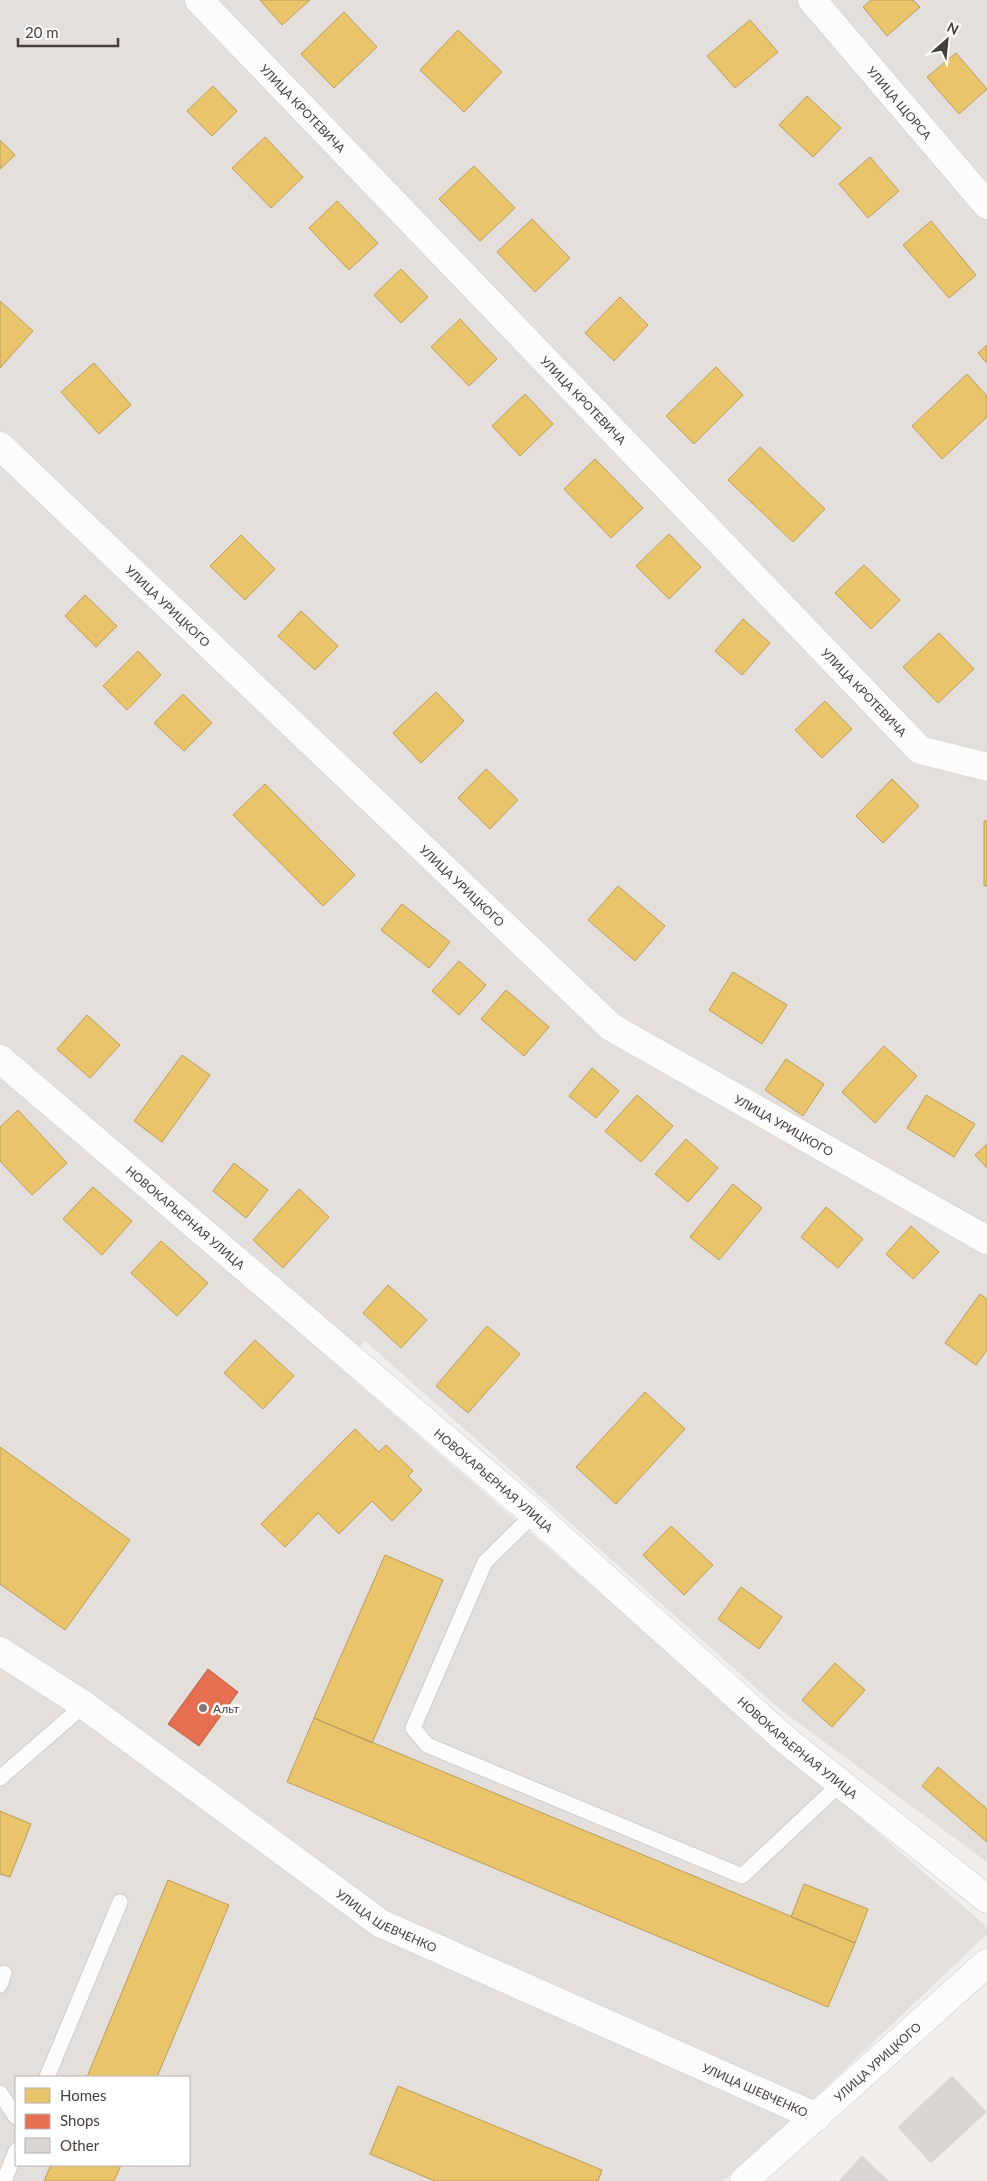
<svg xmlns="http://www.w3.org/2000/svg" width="987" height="2181" font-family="Lato,sans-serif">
<rect width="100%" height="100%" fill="#f1eeec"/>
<!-- residential -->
<path fill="#e4dfda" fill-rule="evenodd" d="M0 0H987V1862L781 1710 365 1341 340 1368 987 1927V1934L759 2151 723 2181H0ZM16 2077H189V2165H16Z"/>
<!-- homes -->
<path fill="#e9c46a" stroke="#b89c5b" d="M260 0H310L282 25Z
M871 0H913L920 7 887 36 863 7Z
M344 12 377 47 334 88 301 54Z
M750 20 778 52 735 88 707 56Z
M458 30 502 72 464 112 420 70Z
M956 53 987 89 959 114 927 77Z
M213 86 237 111 212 136 187 111Z
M807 96 841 128 813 157 779 125Z
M265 137 303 177 271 208 232 168Z
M0 140 15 155 0 169Z
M870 157 899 191 868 218 839 184Z
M474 166 515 208 480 241 439 199Z
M337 201 378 243 349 270 309 228Z
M532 219 570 258 535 292 497 252Z
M931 221 976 275 949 298 903 245Z
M401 269 428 297 401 323 374 295Z
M620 297 648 325 614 361 585 333Z
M0 301 33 331 0 368Z
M460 319 497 359 469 386 431 347Z
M987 345V363L978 353Z
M94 363 131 405 99 434 61 392Z
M716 367 743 395 694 444 666 416Z
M967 374 987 396V417L942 459 912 426Z
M525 394 553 424 520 456 492 426Z
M760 447 825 509 793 542 728 480Z
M595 459 643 508 611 538 564 489Z
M669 534 701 567 669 599 636 566Z
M241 535 275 569 245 600 210 566Z
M864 565 900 600 871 629 835 593Z
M85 595 117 626 96 647 65 616Z
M301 611 338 646 315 670 278 636Z
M743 619 770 643 742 675 715 651Z
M939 633 974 669 938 703 903 667Z
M138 651 161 675 127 710 103 686Z
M436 692 464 721 421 763 393 733Z
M183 694 212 723 184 751 154 723Z
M825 701 852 729 822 758 795 730Z
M486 769 518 800 490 829 458 798Z
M892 779 919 806 883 843 856 816Z
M265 784 355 875 323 906 233 815Z
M984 821H987V886H984Z
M618 886 665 926 635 961 588 920Z
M402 904 450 942 429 968 381 930Z
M459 961 486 985 459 1015 432 991Z
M733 972 787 1005 762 1044 709 1010Z
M506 990 549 1027 524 1056 481 1019Z
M87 1015 120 1045 90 1078 57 1049Z
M884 1046 917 1076 875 1123 842 1092Z
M182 1055 210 1075 162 1142 134 1121Z
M786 1059 824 1084 803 1116 765 1090Z
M592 1068 619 1091 596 1118 569 1096Z
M637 1095 673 1126 641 1162 605 1131Z
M926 1095 975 1124 954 1157 907 1128Z
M18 1110 67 1163 32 1195 0 1161V1127Z
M686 1139 718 1168 688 1202 655 1174Z
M987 1144V1168L975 1155Z
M234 1163 268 1190 246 1218 213 1191Z
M733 1184 762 1208 719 1260 690 1237Z
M93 1187 132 1221 102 1255 63 1219Z
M299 1189 329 1217 283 1268 253 1240Z
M826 1207 863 1239 838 1268 801 1237Z
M911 1226 939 1252 913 1279 886 1254Z
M161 1241 208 1283 177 1316 131 1273Z
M388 1285 427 1320 401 1348 363 1313Z
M980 1294 987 1299V1350L976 1365 945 1343Z
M487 1326 520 1354 468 1413 436 1386Z
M255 1340 294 1376 263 1409 224 1373Z
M645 1392 685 1429 616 1504 576 1467Z
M355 1429 379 1452 386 1445 413 1471 408 1476 422 1490 392 1521 372 1501 339 1534 318 1513 285 1547 261 1524Z
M0 1447 130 1540 65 1630 0 1584Z
M671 1526 713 1565 684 1595 643 1555Z
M385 1555 443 1580 372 1743 314 1718Z
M741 1587 782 1617 759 1649 718 1619Z
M835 1663 865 1690 832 1727 802 1700Z
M314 1718 855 1943 828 2007 287 1782Z
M938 1767 987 1809V1842L922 1786Z
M0 1811 31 1824 10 1877 0 1874Z
M168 1880 229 1905 157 2077H87Z
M804 1884 868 1909 855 1943 791 1917Z
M398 2086 602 2170 598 2181H435L370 2154Z
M51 2165H121L114 2181H44Z"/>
<!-- shops -->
<path fill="#e76f51" stroke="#b7604a" d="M208 1669 238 1692 199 1746 168 1724Z"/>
<!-- building -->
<path fill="#d9d5d3" stroke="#d9d5d2" d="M952 2076 986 2112 931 2163 898 2127Z
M862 2156 888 2181H839Z"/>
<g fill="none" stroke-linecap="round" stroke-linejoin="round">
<!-- service casing -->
<g stroke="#cfccc9" stroke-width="17">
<path id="service" d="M534 1514 485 1562 413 1728 427 1745 742 1876 840 1784
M0 1778 84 1705
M0 1985 4 1973
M47 2077 120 1902
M0 2093 16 2117
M4 2181 16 2151"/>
</g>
<!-- minor casing -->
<g stroke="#cfccc9" stroke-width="29">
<g id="minor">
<path id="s1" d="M199 0 920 750 987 767"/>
<path id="s2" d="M812 0 987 205"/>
<path id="s3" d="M0 446 611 1027 987 1240"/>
<path id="s4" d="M0 1059 534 1514 787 1741 987 1899"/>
<path id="s5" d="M0 1651 84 1705 380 1923 817 2117"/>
<path id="s6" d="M744 2181 987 1963"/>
</g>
</g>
<!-- service -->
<use href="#service" stroke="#fdfcfc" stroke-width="15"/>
<!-- minor -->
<use href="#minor" stroke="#fdfcfc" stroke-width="28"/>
</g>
<!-- markers -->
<circle fill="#827c78" stroke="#fff" stroke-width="2" cx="203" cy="1708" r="5"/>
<g text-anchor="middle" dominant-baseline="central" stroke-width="5" stroke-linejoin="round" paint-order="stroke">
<!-- street labels -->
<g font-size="12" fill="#463e39" stroke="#fff">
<text stroke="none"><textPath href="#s2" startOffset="135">УЛИЦА ЩОРСА</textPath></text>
<text stroke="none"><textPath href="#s1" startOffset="150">УЛИЦА КРОТЕВИЧА</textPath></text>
<text stroke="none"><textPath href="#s1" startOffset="555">УЛИЦА КРОТЕВИЧА</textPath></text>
<text stroke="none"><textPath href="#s3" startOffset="232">УЛИЦА УРИЦКОГО</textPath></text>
<text stroke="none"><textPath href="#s1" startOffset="960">УЛИЦА КРОТЕВИЧА</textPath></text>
<text stroke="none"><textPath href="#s3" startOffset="638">УЛИЦА УРИЦКОГО</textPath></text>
<text stroke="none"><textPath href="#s3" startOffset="1042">УЛИЦА УРИЦКОГО</textPath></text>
<text stroke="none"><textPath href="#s4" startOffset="244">НОВОКАРЬЕРНАЯ УЛИЦА</textPath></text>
<text stroke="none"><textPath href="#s4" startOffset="649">НОВОКАРЬЕРНАЯ УЛИЦА</textPath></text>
<text stroke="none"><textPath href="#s4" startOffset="1054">НОВОКАРЬЕРНАЯ УЛИЦА</textPath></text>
<text stroke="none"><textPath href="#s5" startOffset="472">УЛИЦА ШЕВЧЕНКО</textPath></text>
<text stroke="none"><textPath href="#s6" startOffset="179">УЛИЦА УРИЦКОГО</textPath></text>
<text stroke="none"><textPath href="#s5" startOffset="878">УЛИЦА ШЕВЧЕНКО</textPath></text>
</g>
<!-- poi labels -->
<g font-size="12" fill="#463e39" stroke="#fff" text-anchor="start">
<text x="213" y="1708">Альт</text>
</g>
</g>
<!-- legend -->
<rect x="15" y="2076" width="175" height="90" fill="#ffffff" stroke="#b5b2b0"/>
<rect x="25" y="2088" width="25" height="15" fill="#e9c46a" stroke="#b5b2b0"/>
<text x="60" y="2101" font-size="15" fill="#463e39">Homes</text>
<rect x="25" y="2114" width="25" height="15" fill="#e76f51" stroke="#b5b2b0"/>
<text x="60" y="2126" font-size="15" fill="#463e39">Shops</text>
<rect x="25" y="2138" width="25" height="15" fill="#d9d5d3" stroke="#b5b2b0"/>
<text x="60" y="2151" font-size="15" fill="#463e39">Other</text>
<!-- north arrow -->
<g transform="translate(947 40) rotate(27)" stroke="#ffffff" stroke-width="4" paint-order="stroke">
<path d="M0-4L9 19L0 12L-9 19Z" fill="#463e39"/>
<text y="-8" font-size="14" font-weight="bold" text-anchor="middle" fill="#463e39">N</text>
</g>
<!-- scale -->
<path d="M18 38v8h100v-8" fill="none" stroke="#463e39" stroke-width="2.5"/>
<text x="25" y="38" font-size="15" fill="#463e39" stroke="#ffffff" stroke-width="4" paint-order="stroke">20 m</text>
</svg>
